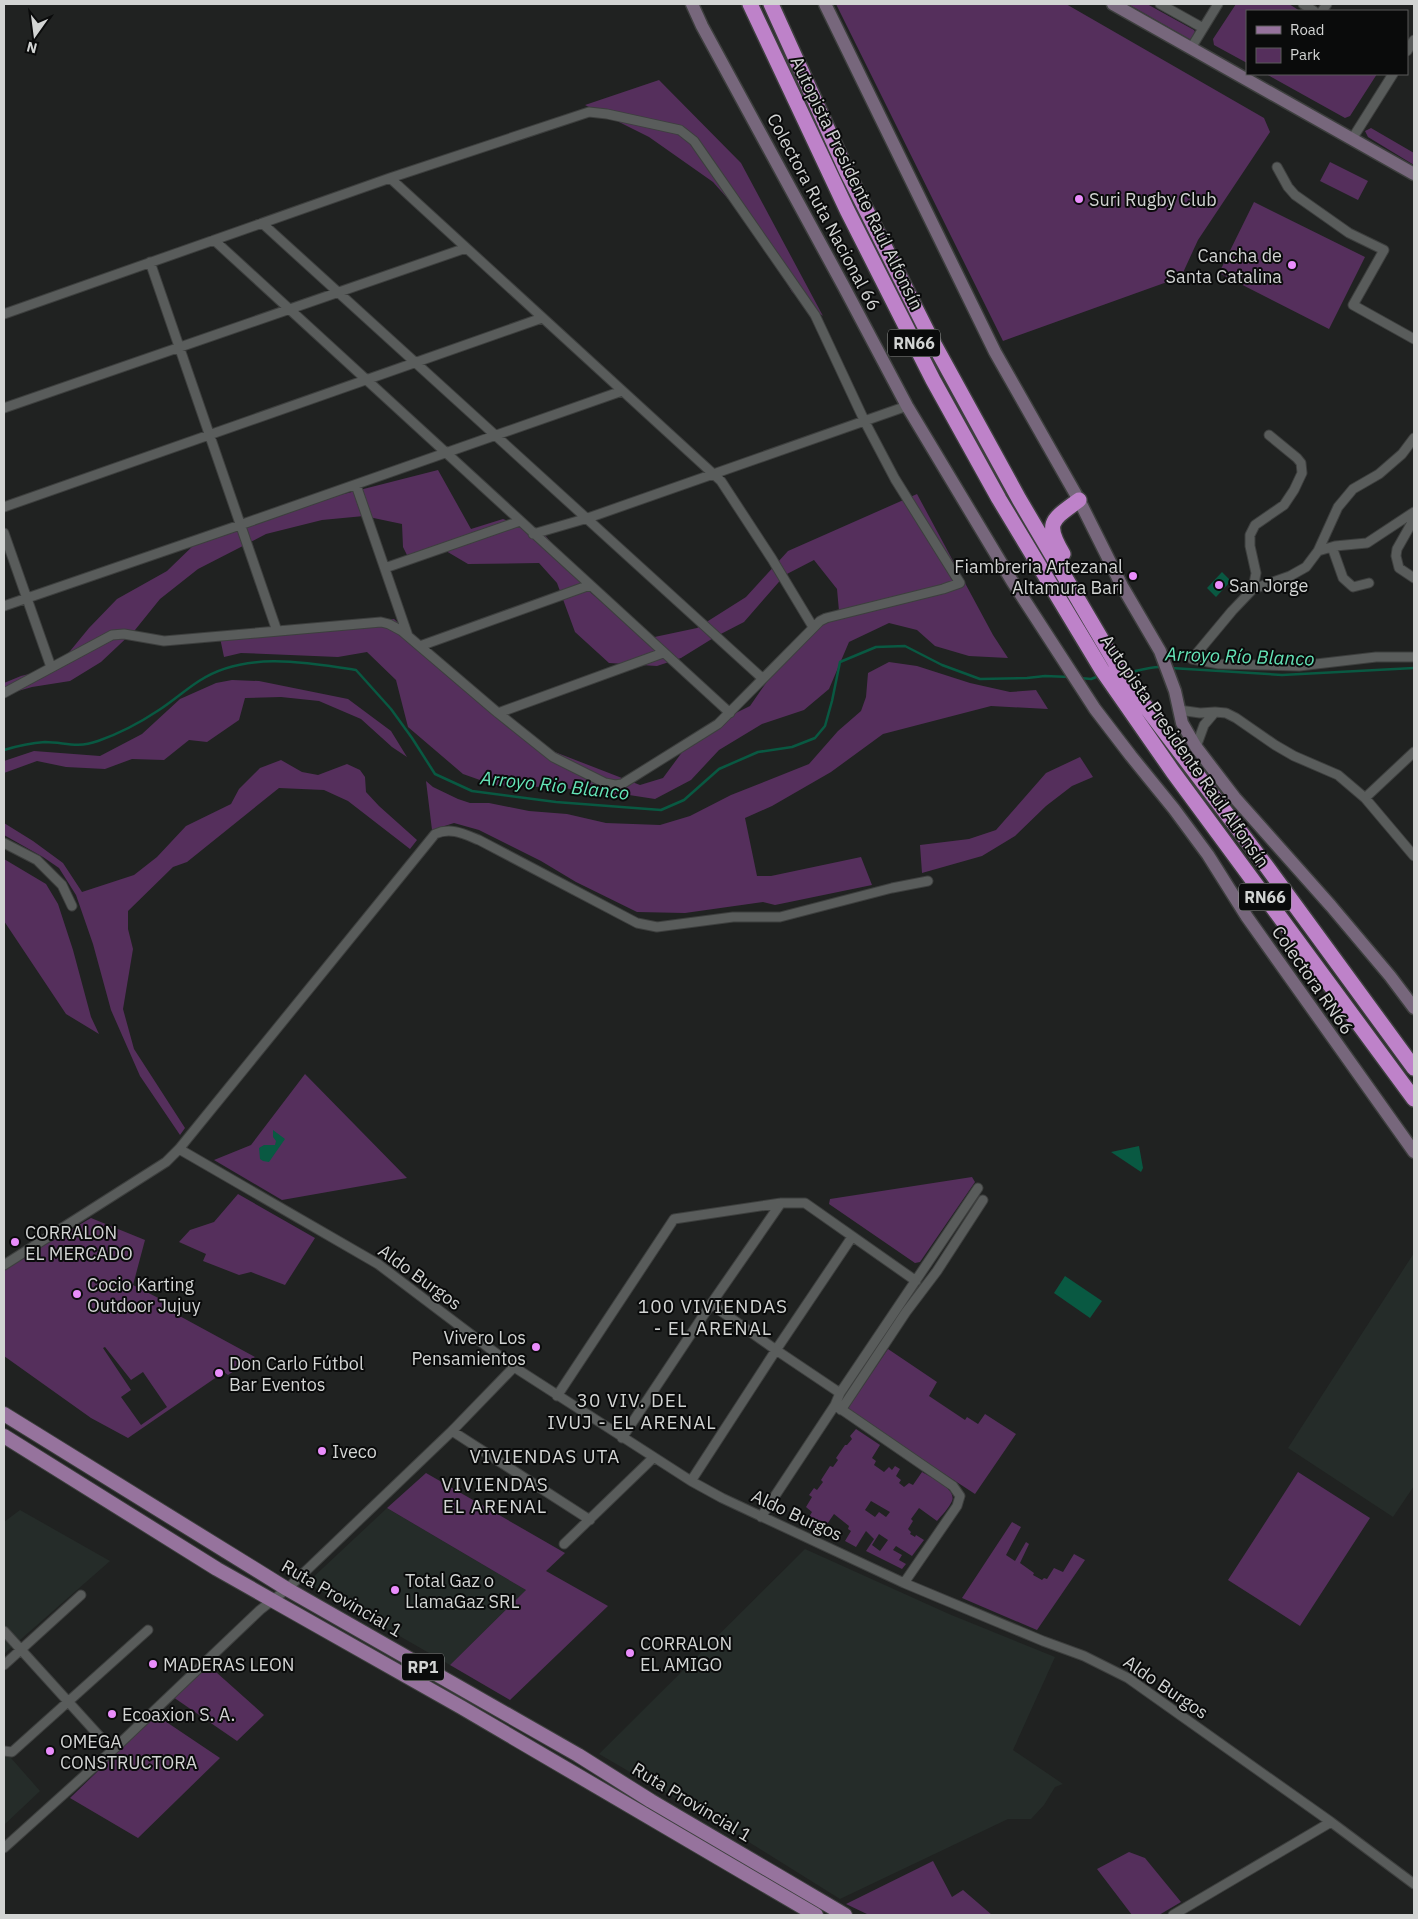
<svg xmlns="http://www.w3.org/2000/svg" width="1418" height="1919" font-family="'IBM Plex Sans',sans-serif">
<rect width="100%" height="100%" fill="#202221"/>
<!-- built -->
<path fill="#252c29" d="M1414 1253V1486L1393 1517 1288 1448Z
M387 1508 526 1590 450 1665 307 1583Z
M20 1510 110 1561 4 1654V1522Z
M805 1549 949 1614 1055 1657 1013 1750 1063 1784 1055 1787 1044 1805 1031 1819H1008L840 1899 723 1826 599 1754Z
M4 1750 40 1791 4 1825Z"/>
<!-- green -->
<path fill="#552f5c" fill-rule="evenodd" d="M836 4H1066L1264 118 1270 132 1198 240 1181 277 1003 341Z
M1128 4H1147L1194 30 1196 34 1193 39H1189Z
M1236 4H1289L1300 11H1247V63L1214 45 1213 39Z
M1266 74H1377L1350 116 1345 118Z
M659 80 741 163 823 316 792 292 759 234 713 182 649 137 585 105Z
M1371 128 1414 153V165L1368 137 1365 131Z
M1330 162 1368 181 1358 200 1320 181Z
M1254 202 1365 257 1329 329 1219 273Z
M438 470 471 529 503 519 545 535 591 593 645 639 697 628 746 597 788 551 917 494 993 635 1008 658 969 656 935 646 917 630 889 623 849 642 829 689 804 710 762 724 719 750 691 780 655 799 629 795 596 794 565 788 494 785 463 774 408 727 396 680 367 652 338 657 241 653 224 657 219 633 233 640 394 619 529 742 640 785 663 778 697 732 750 706 784 657 839 611 837 589 814 560 785 575 744 622 715 637 681 658 657 666 609 663 575 632 557 583 539 563 468 564 446 551 410 561 403 547 402 524 364 516 322 520 266 534 198 569 160 599 135 630 101 662 70 681 32 687 4 695V683L21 676 57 667 89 628 117 599 167 571 200 539 285 509Z
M889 662 917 666 970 683 1010 692 1036 690 1048 709 991 706 883 734 831 772 772 806 745 818 757 876H771L861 857 872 885 775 905 763 902 685 913 637 912 576 882 541 861 479 830 454 823 432 830 426 781 433 787 458 799 470 803H489L529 811 567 814 606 823 660 825 690 816 731 795 809 764 838 731 861 711 866 697 868 673Z
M232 680 259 681 348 699 391 731 407 757 392 747 361 719 319 701 281 697 245 698 239 720 207 742 189 740 164 760 132 759 105 769 66 767 37 761 4 773V761L34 751 100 756 142 734 180 699 216 683Z
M1080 757 1093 777 1072 786 1046 806 1015 836 982 856 922 873 920 845 969 839 996 830 1046 773Z
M281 760 302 772 318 775 347 764 360 770 365 777 366 792 379 806 417 840 410 849 348 801 324 790 279 788 187 862 173 867 128 911V929L133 949 123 1009 134 1049 185 1128 180 1135 140 1076 111 1010 93 944 76 895 59 868 43 857 4 835V823L33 841 63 863 82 892 134 875 157 857 186 826 231 804 239 789 260 768Z
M4 859 46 884 58 904 73 950 91 1017 99 1034 66 1014 4 921Z
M305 1074 407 1178 282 1200 214 1160 251 1145Z
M972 1177 975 1182 920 1262 915 1263 829 1204 830 1199Z
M238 1194 315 1238 285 1285 251 1272 239 1275 203 1261 206 1254 179 1242 190 1230 214 1222Z
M91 1218 145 1240 133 1285 168 1303 163 1307 255 1357 228 1375 224 1372 128 1438 91 1418 4 1356V1269ZM105 1347 131 1380 143 1372 167 1407 141 1425 121 1397 131 1390 103 1348Z
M888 1349 937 1382 929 1396 965 1420 967 1417 978 1424 985 1414 1016 1434 975 1494 847 1410Z
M856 1429 880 1445 872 1458 876 1461 874 1465 884 1472 889 1467 892 1470 895 1466 900 1469 896 1476 901 1480 899 1483 904 1487 909 1483 913 1485 922 1472C931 1477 957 1489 952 1501 949 1508 942 1515 937 1521L919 1508 911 1519 913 1521 908 1529 911 1532 910 1534 915 1537 916 1535 924 1540 912 1556 896 1546 893 1550 902 1555 899 1560 906 1564 902 1569 866 1551 874 1539 866 1531 856 1547 845 1541 851 1531 848 1529 849 1526 834 1514 823 1530 806 1522 812 1512 806 1507 812 1497 809 1495 814 1488 817 1490 823 1482 821 1480 830 1466 833 1467 838 1460 836 1458 845 1445H847L852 1439 850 1436ZM871 1501 890 1512 886 1517 879 1512 875 1517 865 1510ZM879 1534 888 1540 880 1551 872 1545Z
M1298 1472 1370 1518 1300 1626 1228 1580Z
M426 1473 565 1553 546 1571 608 1606 510 1700 450 1665 526 1590 387 1508Z
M1012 1522 1021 1527 1006 1555 1015 1561 1026 1542 1029 1544 1020 1563 1034 1573 1033 1575 1042 1580 1044 1578 1047 1579 1054 1568 1063 1572 1074 1554 1085 1560 1037 1630 962 1598Z
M207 1664 264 1715 237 1741 173 1697Z
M156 1715 220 1758 138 1838 70 1798Z
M1129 1852 1145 1858 1181 1902 1159 1915H1132L1097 1869Z
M933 1861 952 1897 963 1890 992 1915H869L846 1904Z"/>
<!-- water -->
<path fill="#095942" d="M1222 572 1231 581 1216 597 1207 588Z
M273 1130 285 1139 269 1162 263 1161 260 1159 259 1148 264 1145H275L276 1141 273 1137Z
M1139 1146 1143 1168 1141 1172 1111 1152Z
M1065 1276 1102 1301 1090 1318 1054 1293Z"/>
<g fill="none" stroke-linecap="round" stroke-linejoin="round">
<!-- stream -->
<path stroke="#095942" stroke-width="2.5" d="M1171 668 1282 675 1414 668
M1127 673C1137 671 1152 666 1161 667
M1080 678 1091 679 1099 676
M4 750C17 746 31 743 45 742 65 742 75 749 98 741 118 734 141 722 159 710 173 701 185 690 199 681 244 651 306 662 356 670L391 709 412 738 435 774 472 791 556 802 661 810 684 800 719 769 758 752 792 747 815 738 825 726 832 701 840 662 876 647 905 646 942 665 980 679 1027 678 1045 676 1070 677"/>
<!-- street casing -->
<g stroke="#3d3f3e" stroke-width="11">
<path id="street" d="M1160 4 1203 28
M1303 4 1314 11
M1322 11 1327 4
M1191 48 1218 4
M1407 51 1414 40
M1352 139 1393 74
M1277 167 1288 187 1295 195 1349 233 1384 250 1353 305 1414 339
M390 178 721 481 772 559 813 627
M262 223 762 678
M214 240 730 713
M150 262 277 631
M4 314 390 178 589 112 607 114 680 130 694 141 815 315 865 422 895 479 960 583 943 589 826 618 820 621 718 724 622 784 615 785 605 783 553 757 498 713 402 631 389 624 381 622 164 641 124 634 112 635 4 693
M4 408 466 248
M356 485 408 636
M4 507 542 318
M1414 519 1397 549 1396 556 1399 568 1414 578
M4 533 51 667
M533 534 588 518 907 406
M1332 547 1343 578 1353 587 1369 583
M1318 551 1335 546 1367 543 1414 512
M385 568 520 521
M1253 589 1256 573 1250 546V535L1255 525 1284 505 1294 490 1302 473 1301 463 1297 458 1269 435
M4 606 240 525 622 391
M420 646 590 585
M1192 659 1232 611 1253 589 1290 576 1306 567 1318 551 1338 507 1353 489 1379 474 1402 454 1414 438
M1192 659 1219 664 1299 666 1376 657H1414
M1179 710 1200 713 1215 712
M498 713 663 653
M1196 747 1204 725 1215 712 1226 713 1236 718 1275 745 1294 756 1338 775 1365 798 1414 856
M1365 798 1414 752
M4 843 37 860 62 885 72 906
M179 1149 378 1264 514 1367 691 1481 722 1498 904 1583 1043 1641 1084 1656 1128 1678 1331 1822 1414 1884
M4 1265 166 1162 179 1149 435 834C451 827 464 834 479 840L637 923 657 927 733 917H780L892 888 928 881
M711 1304 776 1350 840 1393
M557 1396 674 1219 781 1203H805L916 1281
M835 1405 953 1486 960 1496 957 1506 904 1583
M841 1410 906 1312 937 1271 983 1200
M452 1431 590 1520
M622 1438 711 1304 781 1203
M691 1481 776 1350 852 1237
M761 1517 835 1405 840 1393 978 1188
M564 1544 653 1458
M4 1631 112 1750
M4 1665 81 1595
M4 1751 12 1752 148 1630
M4 1848 115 1748 260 1610 287 1589 452 1431 514 1367
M1173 1915 1331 1822"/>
</g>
<!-- secondary casing -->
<g stroke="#3d3f3e" stroke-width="15">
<path id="secondary" d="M692 4 702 26 844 287 907 406 1012 581 1095 709 1131 756 1174 809 1208 855 1247 917 1414 1152
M825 4 995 352 1079 500 1122 586 1160 651 1175 691 1182 723 1196 747 1235 798 1331 906 1390 976 1414 1008
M1113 4 1414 174"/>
</g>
<!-- primary casing -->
<g stroke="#3d3f3e" stroke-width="16">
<path id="primary" d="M4 1414 287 1589 578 1755 651 1801 845 1915
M4 1436 217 1569 461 1707 816 1915"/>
</g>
<!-- highway casing -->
<g stroke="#3d3f3e" stroke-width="18">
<path id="highway" d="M750 4 847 210 933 380 999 499 1102 670 1173 772 1414 1099
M771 4 847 172 928 333 1019 499 1116 664 1133 690 1267 867 1414 1068
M1063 554C1044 522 1052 520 1079 500"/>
</g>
<!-- street -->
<use href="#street" stroke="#595c5b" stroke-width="9"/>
<!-- secondary -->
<use href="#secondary" stroke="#77677c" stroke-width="12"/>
<!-- primary -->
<use href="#primary" stroke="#96739d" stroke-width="14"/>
<!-- highway -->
<use href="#highway" stroke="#be82c9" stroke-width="15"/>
</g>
<!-- markers -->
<g fill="#ea8dfc" stroke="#0a0b0b" stroke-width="2">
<circle cx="1079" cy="199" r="5"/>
<circle cx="1292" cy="265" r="5"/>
<circle cx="1133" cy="576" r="5"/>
<circle cx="1219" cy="585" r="5"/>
<circle cx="15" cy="1242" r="5"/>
<circle cx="77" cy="1294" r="5"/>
<circle cx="536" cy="1347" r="5"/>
<circle cx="219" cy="1373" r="5"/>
<circle cx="322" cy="1451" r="5"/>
<circle cx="395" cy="1590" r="5"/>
<circle cx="630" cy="1653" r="5"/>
<circle cx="153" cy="1664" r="5"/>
<circle cx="112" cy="1714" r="5"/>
<circle cx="50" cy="1751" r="5"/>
</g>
<g text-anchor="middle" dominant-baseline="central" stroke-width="4" stroke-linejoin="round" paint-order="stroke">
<!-- shield labels -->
<g fill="#0a0b0b" stroke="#969897" stroke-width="1">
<rect x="888" y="329.5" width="52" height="27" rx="4"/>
<rect x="1239" y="883.5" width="52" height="27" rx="4"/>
<rect x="402" y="1653.5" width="42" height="27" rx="4"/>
</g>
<g font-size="16" font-weight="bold" fill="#d2d4d3">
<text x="914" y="343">RN66</text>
<text x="1265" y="897">RN66</text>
<text x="423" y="1667">RP1</text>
</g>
<!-- street labels -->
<g font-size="18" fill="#d2d4d3" stroke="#0a0b0b">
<text transform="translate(857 183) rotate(64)">Autopista Presidente Raúl Alfonsín</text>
<text transform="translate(824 212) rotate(62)">Colectora Ruta Nacional 66</text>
<text transform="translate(1185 751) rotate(55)">Autopista Presidente Raúl Alfonsín</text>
<text transform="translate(1313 980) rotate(55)">Colectora RN66</text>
<text transform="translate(420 1277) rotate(36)">Aldo Burgos</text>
<text transform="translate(797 1515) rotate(25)">Aldo Burgos</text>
<text transform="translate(342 1598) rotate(30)">Ruta Provincial 1</text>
<text transform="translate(1166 1687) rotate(34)">Aldo Burgos</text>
<text transform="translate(692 1802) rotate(31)">Ruta Provincial 1</text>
</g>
<!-- poi labels -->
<g font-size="18" fill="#d2d4d3" stroke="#0a0b0b" text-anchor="start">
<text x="1089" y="199">Suri Rugby Club</text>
<text x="1282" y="255" text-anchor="end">Cancha de<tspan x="1282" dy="21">Santa Catalina</tspan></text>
<text x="1123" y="566" text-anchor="end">Fiambreria Artezanal<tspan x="1123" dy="21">Altamura Bari</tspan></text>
<text x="1229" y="585">San Jorge</text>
<text x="25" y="1232">CORRALON<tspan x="25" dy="21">EL MERCADO</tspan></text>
<text x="87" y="1284">Cocio Karting<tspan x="87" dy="21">Outdoor Jujuy</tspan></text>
<text x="526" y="1337" text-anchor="end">Vivero Los<tspan x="526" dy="21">Pensamientos</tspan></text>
<text x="229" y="1363">Don Carlo Fútbol<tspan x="229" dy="21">Bar Eventos</tspan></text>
<text x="332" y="1451">Iveco</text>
<text x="405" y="1580">Total Gaz o<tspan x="405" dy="21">LlamaGaz SRL</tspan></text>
<text x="640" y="1643">CORRALON<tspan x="640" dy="21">EL AMIGO</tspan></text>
<text x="163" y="1664">MADERAS LEON</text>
<text x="122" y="1714">Ecoaxion S. A.</text>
<text x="60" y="1741">OMEGA<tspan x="60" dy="21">CONSTRUCTORA</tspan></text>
</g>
<!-- water labels -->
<g font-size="19" font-style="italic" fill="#64e4b7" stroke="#0a0b0b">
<text transform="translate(1240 656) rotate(2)">Arroyo Río Blanco</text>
<text transform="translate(555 785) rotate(6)">Arroyo Rio Blanco</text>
</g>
<!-- neighbourhood labels -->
<g font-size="19" letter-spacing="1" fill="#d2d4d3" stroke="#0a0b0b">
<text x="713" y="1306">100 VIVIENDAS<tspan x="713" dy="22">- EL ARENAL</tspan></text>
<text x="632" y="1400">30 VIV. DEL<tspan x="632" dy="22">IVUJ - EL ARENAL</tspan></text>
<text x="545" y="1456">VIVIENDAS UTA</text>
<text x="495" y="1484">VIVIENDAS<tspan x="495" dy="22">EL ARENAL</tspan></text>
</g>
</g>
<!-- border -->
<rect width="1418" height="1919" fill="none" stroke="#d2d4d3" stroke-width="10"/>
<!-- legend -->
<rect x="1246" y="10" width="162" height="65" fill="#0a0b0b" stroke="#5a5b5b"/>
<rect x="1256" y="26" width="25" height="8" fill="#96739d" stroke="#5a5b5b"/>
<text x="1290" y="35" font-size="15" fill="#d2d4d3">Road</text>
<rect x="1256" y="48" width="25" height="15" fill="#552f5c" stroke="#5a5b5b"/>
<text x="1290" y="60" font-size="15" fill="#d2d4d3">Park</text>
<!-- north arrow -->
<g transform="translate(35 35) rotate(194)" stroke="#0a0b0b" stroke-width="4" paint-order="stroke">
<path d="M0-4L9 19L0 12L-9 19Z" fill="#d2d4d3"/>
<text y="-8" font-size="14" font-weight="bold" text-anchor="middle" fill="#d2d4d3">N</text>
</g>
</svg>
